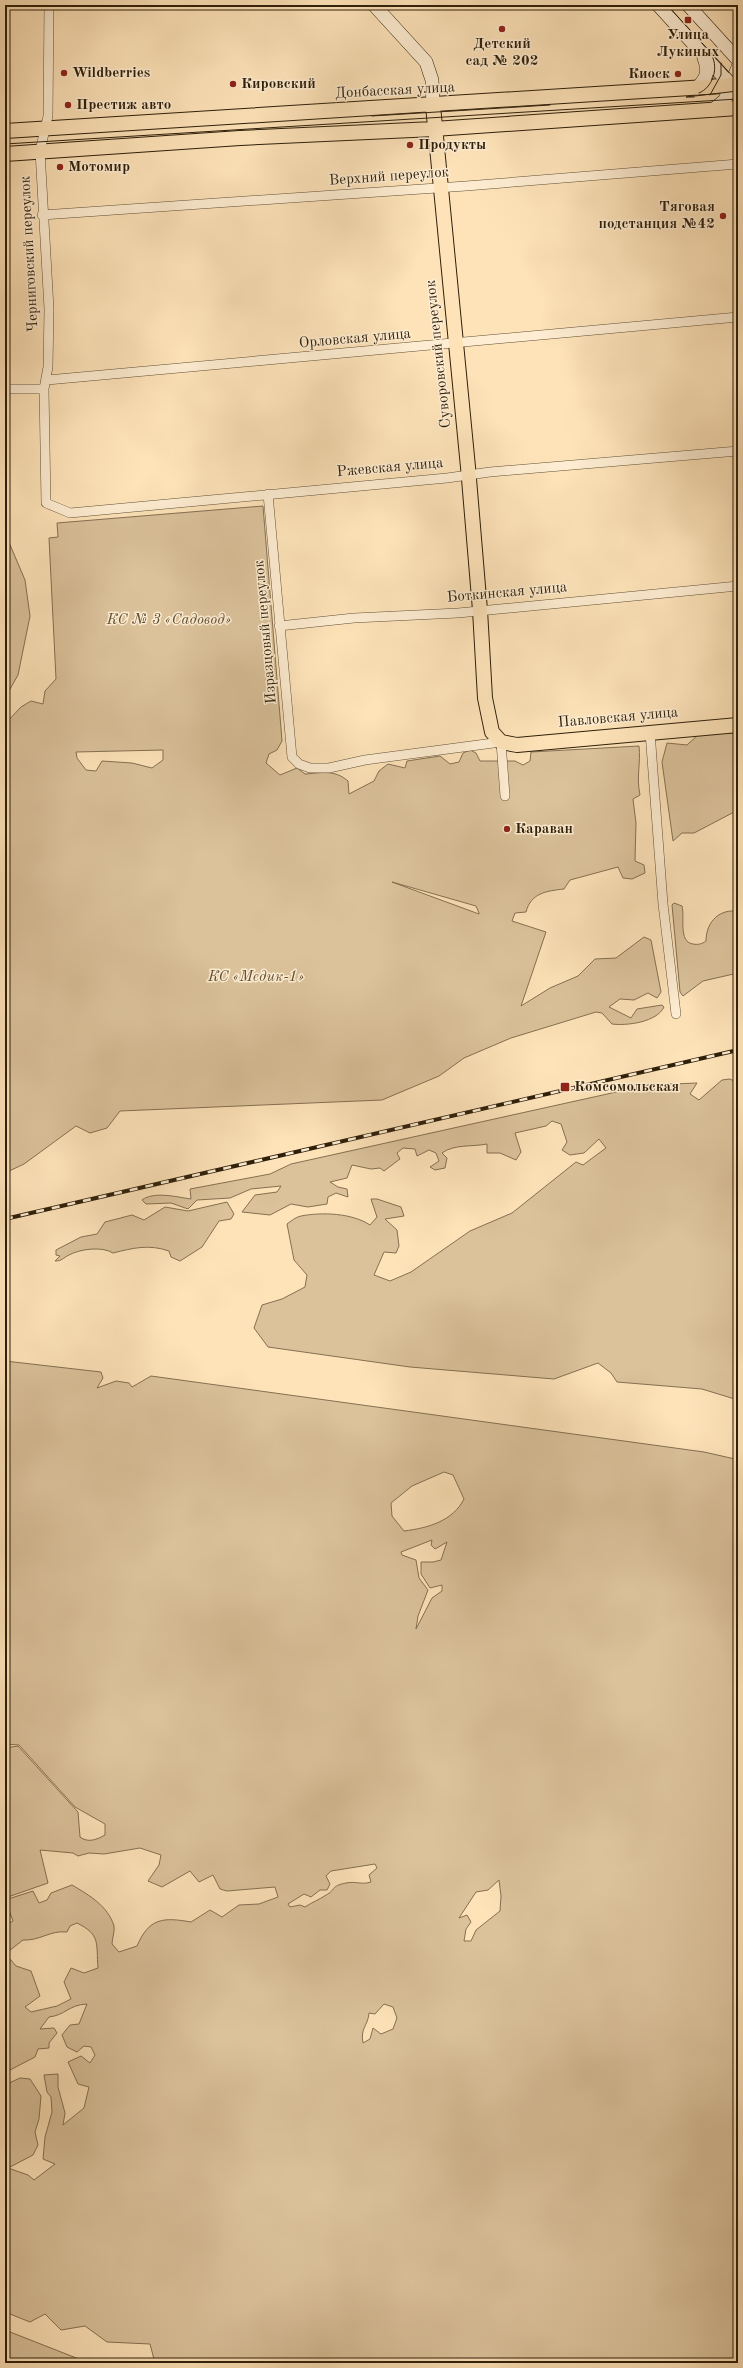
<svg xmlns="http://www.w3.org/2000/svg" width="743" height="2368" font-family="'Old Standard TT',serif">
<rect width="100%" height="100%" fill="#fee3b9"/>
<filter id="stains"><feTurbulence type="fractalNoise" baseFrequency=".005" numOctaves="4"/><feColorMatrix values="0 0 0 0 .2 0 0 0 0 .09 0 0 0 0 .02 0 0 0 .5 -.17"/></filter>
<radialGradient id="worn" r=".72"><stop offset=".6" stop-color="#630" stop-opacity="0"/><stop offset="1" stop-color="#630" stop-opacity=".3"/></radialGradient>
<!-- green -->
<path fill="#dbc29b" stroke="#847052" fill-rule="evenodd" d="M263 506 282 741 277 750 269 754 266 763 280 775 297 768 305 774C321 773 334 769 348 781L349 794 374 781 379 771 388 764 405 768 407 761 440 756 450 764 459 762 463 753 470 750 476 753 480 761H515L523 765 530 761 531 752 639 746C641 764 636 776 640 795L633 799 636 823 635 861 644 865 645 873 632 879 623 878 618 867 570 880 564 889C546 891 531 893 526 912L515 913 512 921 546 932 521 1006 550 988 578 976 595 959 616 958 644 937 651 940 661 992 657 998 648 993 634 1000 620 999 609 1007 631 1018 637 1009 662 1005 664 1007C657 1022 627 1026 612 1024L602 1013 596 1012 511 1038 464 1058 439 1076 382 1100 120 1111 107 1128 90 1133 76 1126 24 1164 5 1173V724L21 707 31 701 43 704 45 691 56 679 49 538 58 537 57 523ZM163 750V760L152 768 132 763 102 761 96 771 86 770 77 758 76 752ZM392 882 476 906 479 913V914Z
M5 533 25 580 30 616 18 675 5 698Z
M738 733V810L694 833H682L673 841 662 762 667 743 687 745 699 734Z
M674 903 682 906C685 917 678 942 693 944 698 945 702 944 706 941 706 924 717 910 735 911L738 904V973L703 981 683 996 680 992 672 905Z
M730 1079 738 1083V1400L702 1389 617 1382 611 1373 598 1363 554 1379 410 1367 268 1347 254 1328 262 1305 282 1299 305 1287 307 1275 294 1260 287 1224C291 1221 296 1217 301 1216 322 1212 352 1213 370 1225L377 1217 371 1199H377L401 1207 404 1216 385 1219 397 1230 399 1246 396 1253 384 1252 374 1275 390 1281 411 1272 470 1231 512 1213 576 1162 583 1165 606 1148 599 1139 584 1153 570 1155 562 1150 567 1142 561 1124 552 1121 546 1126 515 1133 521 1152 516 1160 500 1153H487V1144C472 1147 454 1144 442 1153L447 1158 445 1168 435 1170 430 1167 439 1161 436 1153 429 1150 417 1156 415 1149 403 1148 397 1153 400 1159 384 1171 380 1168 371 1169 352 1165 347 1178 330 1182 338 1187 347 1189 348 1197 336 1193 328 1197 327 1204 308 1207 291 1204 270 1215 242 1212 255 1195 277 1192 281 1186 251 1189 230 1198 197 1200 188 1209 171 1203 146 1204 142 1200C154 1191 177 1197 191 1199L190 1189 270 1174 291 1164 648 1085 697 1083 690 1094 699 1100 722 1080Z
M227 1202 234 1214 231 1219 219 1221 202 1247 180 1261 171 1257 169 1251C149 1244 133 1248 113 1253 102 1246 80 1249 69 1255 63 1258 62 1261 55 1261L60 1256 56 1255V1250L81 1237 97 1234 105 1222 132 1215 144 1220 165 1207 188 1211Z
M5 1361 101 1372 103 1378 97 1388 116 1381 129 1383 132 1387 151 1376 704 1452 735 1459 738 1464V2363H155L150 2344 107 2342 85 2326 61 2330 45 2314 30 2322 5 2312V2085L20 2078 30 2079 41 2096 39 2119 35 2132 38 2145 33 2155 8 2168 28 2175 34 2180 55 2164 43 2159 45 2137 52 2112 51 2097 47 2092 44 2075 58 2074V2087L65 2113 63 2125 84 2108 89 2087 78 2084 68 2062 81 2056 90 2063 95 2055 91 2047 84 2046 77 2052 67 2047 62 2035 70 2025 79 2024 87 2004C68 2005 66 2015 49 2017L40 2029 54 2028 57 2033 49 2043V2048L38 2049 35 2057 10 2070 5 2075V1963L10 1959 16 1966 31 1971 40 1996 25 2007 31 2012 57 2006 71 1999 64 1982 71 1968 84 1973 98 1968C96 1943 101 1935 77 1923L70 1926 67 1932C50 1930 40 1941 23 1940L5 1954V1925L13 1921 5 1900 33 1891 39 1903 47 1900 51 1893 72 1885C89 1895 108 1906 114 1926 115 1931 112 1939 112 1944L119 1952 137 1946C149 1918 163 1917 191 1922L210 1910 222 1917 239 1905 259 1904 278 1897 275 1887 227 1891 220 1889 213 1875 199 1882 190 1871 162 1887 148 1881 159 1865 161 1855 140 1848 104 1854 89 1853 78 1856 73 1853 40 1850 48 1883 5 1898V1748L18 1746 78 1812 80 1837C88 1843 96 1840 105 1835V1824L75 1807 19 1745 5 1744ZM444 1472 453 1475 464 1499C453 1521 428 1528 404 1531L392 1516 391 1503 412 1486ZM432 1540 431 1545 435 1549 447 1542 441 1560 433 1562H421V1574L430 1588 442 1585V1591L432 1598 416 1629 418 1616 428 1590 419 1578 416 1560 402 1555 401 1552ZM375 1864 377 1868 369 1875 371 1882C362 1885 355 1881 346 1883 330 1886 336 1890 326 1895 319 1900 312 1902 305 1907L300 1905 290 1907 288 1904 304 1894 311 1897 320 1890H327L330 1884 326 1876 331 1871ZM499 1880 501 1896 500 1911 476 1930 471 1941H464L466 1929 471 1922 467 1915 459 1918 476 1892 488 1890ZM384 2004 393 2007 397 2018 393 2029 381 2034 373 2028 370 2039 363 2043C360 2028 368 2026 369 2013L375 2014Z
M5 2330 89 2363H5Z"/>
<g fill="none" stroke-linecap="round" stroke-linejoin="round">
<!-- street casing -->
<g stroke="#625036" stroke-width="10">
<path id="street" d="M49 5 48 116 40 151 49 309 48 367 44 389 46 503 70 513 447 478 490 472 738 451
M42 215 466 186 738 164
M47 380 738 317
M5 389H44
M268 494 292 757 299 764 310 768H329L365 760 501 742 505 796
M279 626 354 618 458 613 738 586
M650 732 663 904 676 1014"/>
</g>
<!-- secondary casing -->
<g stroke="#2e1f0a" stroke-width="14">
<path id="secondary" d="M374 5 426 62 432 80 433 106
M658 5 738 93
M688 5 738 60
M697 88C707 78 709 71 704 58
M713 110 725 100 738 67"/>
</g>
<!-- primary casing -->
<g stroke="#2e1f0a" stroke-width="16">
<path id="primary" d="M433 106 468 467 480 610 485 698 492 732 501 742 517 745 738 725
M5 131 738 85
M5 154 240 138 434 129 738 108"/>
</g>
<!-- street -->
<use href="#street" stroke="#feedd2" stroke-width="9"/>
<!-- secondary -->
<use href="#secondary" stroke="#feedd2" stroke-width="13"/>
<!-- primary -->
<use href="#primary" stroke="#fee3b9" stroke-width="14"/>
<!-- tram -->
<path stroke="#2e1f0a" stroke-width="1" d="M667 5 738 82
M699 93C712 88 719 69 712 56
M710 95 721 75V63
M694 97H686L738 91
M372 116 550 105
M5 144 738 99"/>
<!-- rail casing -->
<g stroke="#2e1f0a" stroke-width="4">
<path id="rail" d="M5 1219 738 1050"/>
</g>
<!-- rail -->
<use href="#rail" stroke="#feedd2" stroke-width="2.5" stroke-dasharray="8" stroke-linecap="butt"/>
</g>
<!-- markers -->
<g fill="#8f2418" stroke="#feedd2" stroke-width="1.5">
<rect x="684" y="16" width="8" height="8" rx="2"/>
<circle cx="502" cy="29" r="4"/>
<circle cx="64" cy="73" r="4"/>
<circle cx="678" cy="74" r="4"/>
<circle cx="233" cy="84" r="4"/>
<circle cx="68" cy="105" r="4"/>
<circle cx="410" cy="145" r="4"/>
<circle cx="60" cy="167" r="4"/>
<circle cx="723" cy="216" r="4"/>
<circle cx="507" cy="829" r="4"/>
<rect x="560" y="1082" width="10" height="10" rx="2"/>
</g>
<g text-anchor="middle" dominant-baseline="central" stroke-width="3" stroke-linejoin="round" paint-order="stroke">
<!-- poi labels -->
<g font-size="15" font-weight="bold" fill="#2e1f0a" stroke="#feedd2" text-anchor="start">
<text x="688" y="35" text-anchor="middle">Улица<tspan x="688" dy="17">Лукиных</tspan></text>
<text x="502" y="44" text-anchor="middle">Детский<tspan x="502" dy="17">сад № 202</tspan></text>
<text x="72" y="73">Wildberries</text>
<text x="670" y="74" text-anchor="end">Киоск</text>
<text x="241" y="84">Кировский</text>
<text x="76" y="105">Престиж авто</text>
<text x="418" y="145">Продукты</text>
<text x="68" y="167">Мотомир</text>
<text x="715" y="207" text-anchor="end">Тяговая<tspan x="715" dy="17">подстанция №42</tspan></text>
<text x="515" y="829">Караван</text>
<text x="574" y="1087">Комсомольская</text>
</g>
<!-- street labels -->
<g font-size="15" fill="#2e1f0a" stroke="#feedd2">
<text transform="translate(395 91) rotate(-3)">Донбасская улица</text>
<text transform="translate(389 177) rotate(-4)">Верхний переулок</text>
<text transform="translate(30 254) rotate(-93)">Черниговский переулок</text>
<text transform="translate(355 339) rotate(-5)">Орловская улица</text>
<text transform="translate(439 354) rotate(-96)">Суворовский переулок</text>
<text transform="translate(390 468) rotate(-5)">Ржевская улица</text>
<text transform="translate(507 593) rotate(-5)">Боткинская улица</text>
<text transform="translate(266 632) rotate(-95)">Изразцовый переулок</text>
<text transform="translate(618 718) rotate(-5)">Павловская улица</text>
</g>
<!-- park labels -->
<g font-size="15" font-style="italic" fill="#625036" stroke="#feedd2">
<text x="169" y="620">КС № 3 «Садовод»</text>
<text x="256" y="977">КС «Медик-1»</text>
</g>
</g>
<!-- margin -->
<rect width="743" height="2368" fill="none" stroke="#fee3b9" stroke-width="20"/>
<rect x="6" y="6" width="731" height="2356" fill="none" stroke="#2e1f0a" stroke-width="2"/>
<rect x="10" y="10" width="723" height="2348" fill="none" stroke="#2e1f0a"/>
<rect width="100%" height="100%" filter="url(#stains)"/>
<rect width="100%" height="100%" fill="url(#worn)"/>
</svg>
